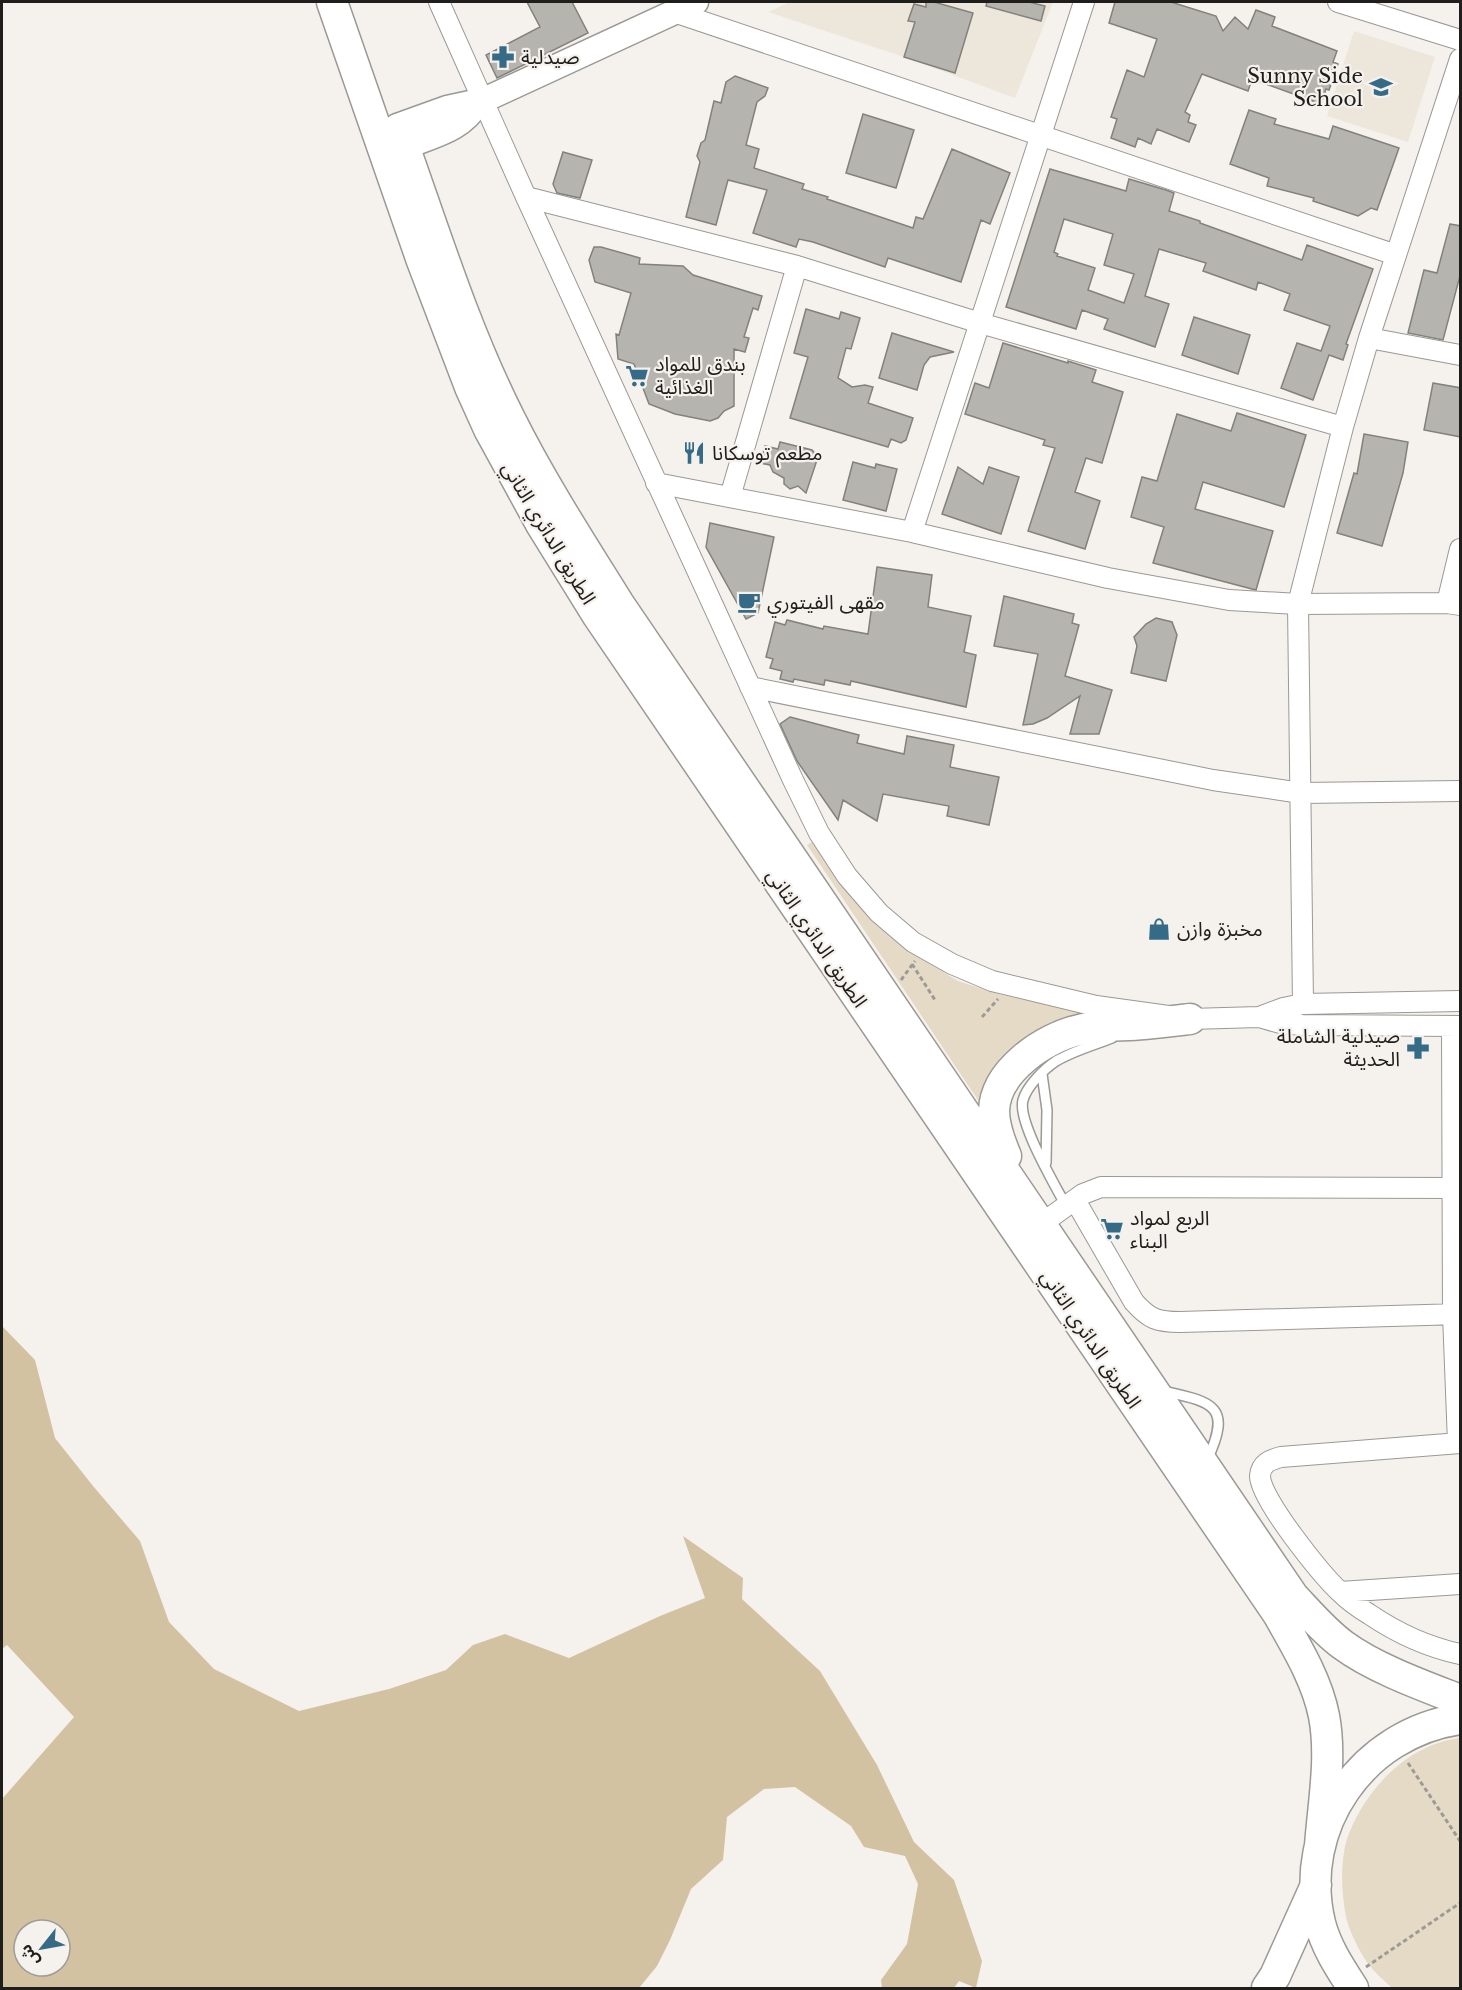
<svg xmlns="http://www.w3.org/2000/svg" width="1462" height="1990" font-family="'Libre Baskerville','Noto Sans Arabic',serif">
<rect width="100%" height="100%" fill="#f5f2ed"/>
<!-- built -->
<path fill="#ede7db" d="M790 2H1053L1015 98 904 57 768 12Z
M1354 31 1435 57 1408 142 1327 116Z"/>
<!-- green -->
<path fill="#e5dac6" d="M815 840 867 914 919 957 958 981 1001 995 1091 1011 1037 1032 982 1106 807 845Z
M1460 1738V1988H1392C1385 1981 1376 1974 1370 1966 1362 1957 1350 1932 1347 1921 1341 1895 1339 1856 1350 1831 1369 1785 1410 1744 1460 1738Z"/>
<!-- water -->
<path fill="#d2c2a1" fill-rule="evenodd" d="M2 1326 35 1360 55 1438 93 1486 140 1541 169 1622 214 1669 299 1711 389 1689 446 1670 473 1645 505 1634 569 1658 660 1616 705 1598 683 1536 743 1578 742 1599 820 1671 877 1765 914 1842 954 1880 982 1961 976 1988 959 1981 954 1988H882L881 1980 907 1944 918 1884 905 1856 864 1847 851 1826 795 1787 764 1789 727 1817 723 1860 691 1889 670 1940 657 1966 639 1988H2V1799L74 1717 7 1645 2 1649ZM24 1930H60V1966H24Z"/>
<!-- building -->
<path fill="#b6b4af" stroke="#83817c" stroke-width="1.5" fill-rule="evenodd" d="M527 2H572L588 33 497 78 486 55 540 27Z
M926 2H934L973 13 955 73 904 57 915 22 908 21 914 4 926 7Z
M987 2H1029L1045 6 1041 21 986 6Z
M1115 2H1171L1216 16 1223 31 1235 17 1248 29 1256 10 1275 17 1272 26 1337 51 1333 62 1338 64 1329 90 1326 89 1321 104 1252 79 1248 91 1202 74 1185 112 1190 115 1188 122 1196 125 1189 142 1157 129 1151 144 1138 138 1135 147 1111 138 1117 119 1111 117 1127 70 1144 77 1157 39 1109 23Z
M735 76 768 88 765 96 757 102 746 145 759 149 754 168 804 184 802 189 828 197 827 199 913 228 916 217 923 219 952 149 1010 173 990 224 981 220 961 282 888 258 885 267 813 242 799 239 796 247 753 233 767 190 728 180 716 225 686 217 700 162 697 156 701 143 705 140 714 101 721 103 726 82Z
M1249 110 1276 119 1274 124 1329 139 1333 126 1399 148 1377 210 1371 208 1358 216 1313 201 1314 198 1267 186 1269 178 1230 164Z
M863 114 914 130 896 188 846 173Z
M563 152 592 160 580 198 557 193 553 184Z
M1050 169 1126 191 1129 179 1166 190 1174 193 1169 211 1200 221V223L1302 260 1307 245 1373 269 1346 344 1348 345 1343 360 1329 355 1313 400 1281 388 1297 343 1321 351 1330 326 1284 310 1290 294 1258 282 1256 290 1203 271 1206 263 1159 249 1145 296 1169 304 1155 347 1104 329 1108 319 1082 310 1076 329 1006 307ZM1064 219 1113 234 1104 265 1134 274 1124 303 1088 290 1095 268 1057 256 1058 254 1054 252Z
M1450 224 1461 226V272L1443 340 1408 333 1424 270 1437 273Z
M594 247H601L640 258 639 264 683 266 693 275 762 296 758 310 753 308 744 337 749 338 745 352 734 349V406L724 411 718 418 710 421 675 414 649 404 634 364 618 359 616 334 619 335 631 293 595 282 589 260Z
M806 309 839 319 841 312 860 318 851 349 846 348 838 378 852 387 865 385 873 387 868 403 913 418 906 440 901 443 891 439 888 447 790 418 808 357 794 353Z
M1194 317 1250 335 1238 374 1182 355Z
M892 333 954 352 930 357 924 365 917 390 879 378Z
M1003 343 1068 363V361L1096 370 1092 382 1123 392 1102 463 1086 458 1075 492 1100 501 1085 549 1028 531 1055 448 1043 445 1045 440 965 414 975 383 989 388Z
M1433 383 1461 388V437L1424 430Z
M1237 413 1306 435 1284 507 1203 482 1195 509 1273 531 1256 590 1153 563 1164 527 1131 517 1142 477 1157 481 1177 414 1231 431Z
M1364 434 1408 442 1403 473 1382 546 1337 533 1354 473 1357 474Z
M780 442 812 450 818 457 806 493 798 486 790 489 784 484V478L773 472 770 465 760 463 765 446 778 449Z
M853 462 875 468 876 464 897 469 886 511 843 500Z
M958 467 983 484 989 467 1019 477 1001 534 942 514Z
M710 523 774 537 758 613 746 619 706 547Z
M877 567 932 575 928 607 971 616 964 652 976 655 966 707 851 681 850 685 825 680 824 685 794 679 793 682 780 679 782 671 770 668 773 659 766 657 775 622 785 625 787 620 823 629 824 626 868 634Z
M1004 596 1074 614 1072 623 1079 625 1065 676 1112 690 1099 734H1070L1080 696 1047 718 1033 724 1023 725 1038 654 994 646Z
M1156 618 1172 622 1177 635 1166 681 1131 673 1137 646 1134 637 1146 624Z
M790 717 859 735 857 743 904 754 907 736 954 745 950 767 999 777 989 825 947 816 949 806 883 794 877 821 843 800 838 820 797 761 780 724Z"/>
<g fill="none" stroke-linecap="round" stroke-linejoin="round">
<!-- service casing -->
<g stroke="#9b9994" stroke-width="12">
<path id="service" d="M1042 1074 1047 1110 1046 1163
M1066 1206C1055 1185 1017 1121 1023 1100 1027 1086 1044 1069 1056 1061 1073 1051 1094 1045 1112 1038
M1163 1391C1212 1402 1233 1405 1207 1460"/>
</g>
<!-- minor casing -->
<g stroke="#9b9994" stroke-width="22">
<path id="minor" d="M439 2 526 197 793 780 819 833 847 876 879 913 913 942 952 964 992 981 1096 1006 1190 1019 1259 1017 1280 1023 1302 1025 1460 1026
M1338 2 1460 40
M674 12 1396 255
M526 197 797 266 980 323 1343 427
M1369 338 1460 355
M656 483 912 532 1108 578 1229 600 1298 604 1447 603 1460 605
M730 497 797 266
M912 532 1084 2
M1447 603 1460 549
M750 687 1213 780 1301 793 1460 791
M1303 1004 1298 604 1343 427 1369 338 1460 59
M1259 1017 1283 1008 1303 1004 1460 1001
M1452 1026 1453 1314 1458 1443
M1075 1200 1134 1302C1149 1319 1157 1322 1180 1322L1460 1314
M1041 1224 1083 1194 1101 1187 1460 1188
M1460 1443 1281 1457C1270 1460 1261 1463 1260 1476 1260 1499 1322 1575 1340 1592 1348 1600 1359 1608 1369 1614 1397 1633 1427 1647 1460 1654
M1340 1592 1460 1584"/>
</g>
<!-- tertiary casing -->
<g stroke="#9b9994" stroke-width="27">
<path id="tertiary" d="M397 126 447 108 484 100 696 2
M405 147C434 135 461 131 478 103"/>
</g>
<!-- primary casing -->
<g stroke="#9b9994" stroke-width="33">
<path id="primary" d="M332 2 422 261 470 387 489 429 541 524 598 616 1278 1614C1296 1646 1317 1680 1324 1716 1332 1758 1323 1804 1320 1846
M398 129C433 226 463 326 510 419 542 483 581 543 619 604L1293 1596C1309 1613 1324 1631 1343 1645 1374 1668 1424 1686 1460 1700
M1006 1156C1000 1142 994 1126 994 1111 995 1071 1044 1038 1079 1030 1100 1025 1122 1026 1144 1024 1159 1023 1174 1021 1190 1019
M1267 1988 1275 1976 1316 1885
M1353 1988C1340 1968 1326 1947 1320 1923 1297 1826 1363 1733 1460 1719"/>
</g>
<!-- path -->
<path stroke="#9c9a96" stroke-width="3" stroke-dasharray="4.5 3" stroke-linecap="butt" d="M912 964 935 1000
M901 980 915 961
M982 1017 998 999
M1408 1763 1460 1841
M1366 1967 1460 1903"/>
<!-- service -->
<use href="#service" stroke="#fff" stroke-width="9"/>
<!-- minor -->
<use href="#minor" stroke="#fff" stroke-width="20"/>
<!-- tertiary -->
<use href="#tertiary" stroke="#fff" stroke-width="24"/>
<!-- primary -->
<use href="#primary" stroke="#fff" stroke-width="30"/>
</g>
<!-- icons -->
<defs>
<g id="pharmacy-bare" transform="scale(1.8)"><path d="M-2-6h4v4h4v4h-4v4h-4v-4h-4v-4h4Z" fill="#366b87" stroke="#f5f2ed" stroke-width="2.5" paint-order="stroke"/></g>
<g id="school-bare" transform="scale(1.8)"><path d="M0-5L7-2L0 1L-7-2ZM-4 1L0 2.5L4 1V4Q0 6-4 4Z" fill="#366b87" stroke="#f5f2ed" stroke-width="2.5" paint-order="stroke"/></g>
<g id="supermarket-bare" transform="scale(1.8)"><path d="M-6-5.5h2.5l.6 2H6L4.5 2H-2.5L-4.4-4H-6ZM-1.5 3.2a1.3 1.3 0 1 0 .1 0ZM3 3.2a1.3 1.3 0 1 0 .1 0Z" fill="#366b87" stroke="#f5f2ed" stroke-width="2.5" paint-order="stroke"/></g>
<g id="restaurant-bare" transform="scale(1.8)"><path d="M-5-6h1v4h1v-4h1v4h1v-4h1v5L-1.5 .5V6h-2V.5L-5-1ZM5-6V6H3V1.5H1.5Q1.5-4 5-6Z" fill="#366b87" stroke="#f5f2ed" stroke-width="2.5" paint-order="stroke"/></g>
<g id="cafe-bare" transform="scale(1.8)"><path d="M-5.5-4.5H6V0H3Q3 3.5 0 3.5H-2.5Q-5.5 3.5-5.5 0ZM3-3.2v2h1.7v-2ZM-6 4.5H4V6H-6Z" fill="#366b87" stroke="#f5f2ed" stroke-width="2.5" paint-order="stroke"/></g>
<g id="shop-bare" transform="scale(1.8)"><path d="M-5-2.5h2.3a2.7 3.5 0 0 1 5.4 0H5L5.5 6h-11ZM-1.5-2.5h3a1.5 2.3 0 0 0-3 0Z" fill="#366b87" stroke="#f5f2ed" stroke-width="2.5" paint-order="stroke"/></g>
</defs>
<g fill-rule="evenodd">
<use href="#pharmacy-bare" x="503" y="57"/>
<use href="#school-bare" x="1381" y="87"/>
<use href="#supermarket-bare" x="637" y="376"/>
<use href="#restaurant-bare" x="694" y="453"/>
<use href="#cafe-bare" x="749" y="602"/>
<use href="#shop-bare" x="1159" y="929"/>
<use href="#pharmacy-bare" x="1418" y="1048"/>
<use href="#supermarket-bare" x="1112" y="1229"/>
</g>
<g text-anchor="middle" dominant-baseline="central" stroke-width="4.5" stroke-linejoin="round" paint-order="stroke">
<!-- poi labels -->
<g font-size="20" fill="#1f1e1c" stroke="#f5f2ed" text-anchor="start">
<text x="521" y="57">صيدلية</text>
<text x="1363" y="76" text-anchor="end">Sunny Side<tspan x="1363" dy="23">School</tspan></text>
<text x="655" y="364">بندق للمواد<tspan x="655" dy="23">الغذائية</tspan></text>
<text x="712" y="453">مطعم توسكانا</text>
<text x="767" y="602">مقهى الفيتوري</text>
<text x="1177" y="929">مخبزة وازن</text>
<text x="1400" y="1036" text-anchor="end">صيدلية الشاملة<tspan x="1400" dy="23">الحديثة</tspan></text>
<text x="1130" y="1218">الربع لمواد<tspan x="1130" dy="23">البناء</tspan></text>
</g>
<!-- street labels -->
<g font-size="20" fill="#1f1e1c" stroke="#f5f2ed">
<text transform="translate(549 533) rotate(59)">الطريق الدائري الثاني</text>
<text transform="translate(817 938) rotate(56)">الطريق الدائري الثاني</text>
<text transform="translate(1091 1339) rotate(56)">الطريق الدائري الثاني</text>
</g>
</g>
<!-- border -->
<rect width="1462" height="1990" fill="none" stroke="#1f1e1c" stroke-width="6"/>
<!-- north arrow -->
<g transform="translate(42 1948) rotate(239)"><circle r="28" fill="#f5f2ed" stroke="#9f9d99" stroke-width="1.5"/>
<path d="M0-4.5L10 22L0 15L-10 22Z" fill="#366b87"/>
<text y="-9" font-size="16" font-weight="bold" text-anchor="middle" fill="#1f1e1c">ش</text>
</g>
</svg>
